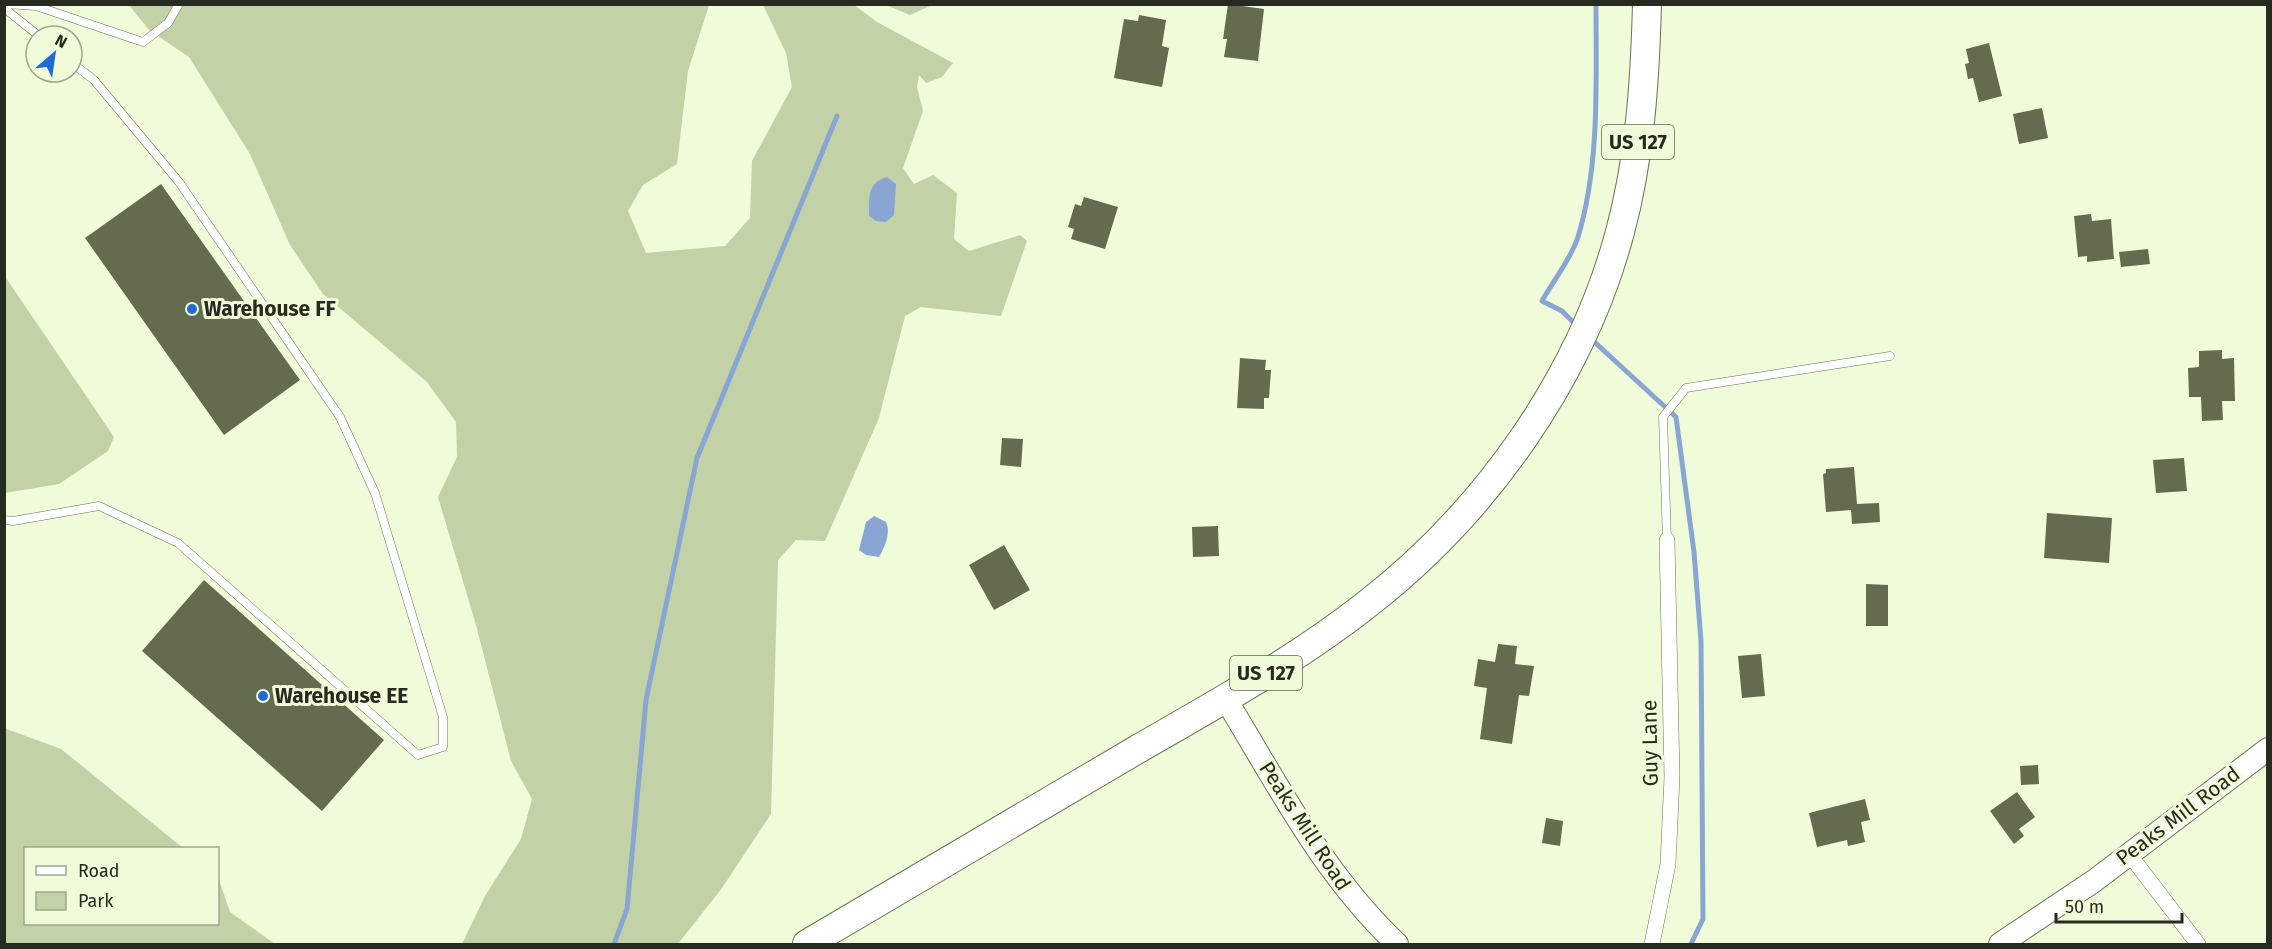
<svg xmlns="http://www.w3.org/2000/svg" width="2272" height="949" font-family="'Fira Sans',sans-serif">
<rect width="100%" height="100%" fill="#effbd9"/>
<!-- green -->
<path fill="#c2d1a6" d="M129 5H709L688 71 677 164 643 185 628 211 646 253 725 246 750 218 752 161 792 87 786 53 763 5H854L877 22 953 63 942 77 926 83 919 75 917 87 923 111 903 168 914 184 933 175 957 193 954 239 969 251 1020 235 1027 241 1001 316 921 307 905 316 879 418 825 541 796 540 778 560 771 814 722 888 678 944H462L485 896 521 839 532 799 511 761 476 625 438 497 457 457 456 422 427 382 323 294 290 245 250 154 189 57 149 30Z
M886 5 932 4V5L910 15Z
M4 275 114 437 108 451 59 484 5 493Z
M4 728 61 749 183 848H26V924H218V877L230 912 275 944H5Z"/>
<!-- water -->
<path fill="#89a6d2" d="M887 177 896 184 894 215 886 222 876 221 869 216C869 199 867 182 887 177Z
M874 516 886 522C891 532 885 547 879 557L866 555 859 550 866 522Z"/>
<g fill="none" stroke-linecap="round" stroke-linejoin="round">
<!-- stream -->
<path stroke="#89a6d2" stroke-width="5" d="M1576 325 1562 311 1542 301C1553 281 1571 259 1578 237 1600 165 1596 80 1596 4
M1589 337 1676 417 1694 552 1701 641 1703 919 1691 944
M614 944 627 909 646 700 697 458 837 116"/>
</g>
<!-- building -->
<path fill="#636c4f" d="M1228 4 1264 9 1258 61 1224 57 1227 39H1223Z
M1139 15 1166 20 1162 46 1169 48 1162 87 1114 78 1124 19 1138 21Z
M1989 43 2002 96 1979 102 1973 78 1968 79 1965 64 1969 63 1966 49Z
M2042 108 2048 138 2019 144 2013 114Z
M161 184 300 380 224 435 85 238Z
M1084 197 1118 207 1105 249 1071 239 1074 229 1068 227 1075 204 1081 206Z
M2091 214 2092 221 2111 219 2114 259 2087 262V256L2078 257 2074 216Z
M2148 249 2150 264 2121 267 2119 252Z
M2222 350V359L2234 358 2235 401H2222L2223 420 2202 421 2201 397H2189L2188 368 2199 367V351Z
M1240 358 1266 360 1265 370H1271L1269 398H1264V409L1237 408Z
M1002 438 1023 439 1021 467 1000 465Z
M2184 458 2187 491 2156 493 2153 460Z
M1854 467 1857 504 1879 503 1880 522 1852 524 1851 510 1826 512 1823 474 1826 473V469Z
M2047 513 2112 518 2109 563 2044 558Z
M1218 526 1219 556 1193 557 1192 527Z
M1004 545 1030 590 994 610 969 565Z
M204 580 384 740 322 811 142 651Z
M1866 584 1888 585V626H1866Z
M1498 644 1517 646 1515 664 1534 666 1529 696 1519 695 1512 744 1480 739 1487 688 1474 686 1478 659 1495 662Z
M1761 654 1765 696 1742 698 1738 656Z
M2038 765 2039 784 2021 785 2020 766Z
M2017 792 2035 817 2019 829 2024 836 2014 844 1990 811Z
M1865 799 1870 820 1861 822 1865 842 1848 846 1847 840 1817 847 1809 813Z
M1546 818 1563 821 1560 846 1542 843Z"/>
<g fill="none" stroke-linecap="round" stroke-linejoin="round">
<!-- lane casing -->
<g stroke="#6a7456" stroke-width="9">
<path id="lane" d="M5 4 36 6 143 42 168 23 179 4
M4 8 39 36
M4 520 13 521 99 506 178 543 418 755 443 747V717L375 493 340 417 179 182 94 80 72 63
M1667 540 1663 417 1686 388 1890 356"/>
</g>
<!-- street casing -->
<g stroke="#6a7456" stroke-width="16">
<path id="street" d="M2129 854 2198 944
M1652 944 1668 864 1672 777 1667 540"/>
</g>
<!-- secondary casing -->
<g stroke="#6a7456" stroke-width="24">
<path id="secondary" d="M1225 698C1278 785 1323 874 1397 944
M2000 944 2094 881 2268 749"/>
</g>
<!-- highway casing -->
<g stroke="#6a7456" stroke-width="30">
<path id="highway" d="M807 944C918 879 1028 814 1138 749 1216 704 1296 660 1366 605 1485 513 1581 378 1620 232 1640 158 1645 81 1647 4"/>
</g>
<!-- lane -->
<use href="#lane" stroke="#fff" stroke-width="8"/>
<!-- street -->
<use href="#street" stroke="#fff" stroke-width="15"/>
<!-- secondary -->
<use href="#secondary" stroke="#fff" stroke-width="22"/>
<!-- highway -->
<use href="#highway" stroke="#fff" stroke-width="28"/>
</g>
<!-- markers -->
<g fill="#206ad5" stroke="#effbd9" stroke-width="2">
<circle cx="192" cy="309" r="6"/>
<circle cx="263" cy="696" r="6"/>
</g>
<g text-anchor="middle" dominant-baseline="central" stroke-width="6" stroke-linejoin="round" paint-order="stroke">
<!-- shield labels -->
<g fill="#effbd9" stroke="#636957" stroke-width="1.5">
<rect x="1602" y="125" width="72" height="34" rx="4.5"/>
<rect x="1230" y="656" width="72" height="34" rx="4.5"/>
</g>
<g font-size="20" font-weight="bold" fill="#272b1f">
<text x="1638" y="142">US 127</text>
<text x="1266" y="673">US 127</text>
</g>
<!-- poi labels -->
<g font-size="21" font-weight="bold" fill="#272b1f" stroke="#effbd9" text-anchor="start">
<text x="204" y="309">Warehouse FF</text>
<text x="275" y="696">Warehouse EE</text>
</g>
<!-- street labels -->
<g font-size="21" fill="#272b1f" stroke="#effbd9">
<text transform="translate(1650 743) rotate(-91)">Guy Lane</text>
<text transform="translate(2178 816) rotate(-37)">Peaks Mill Road</text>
<text transform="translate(1305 826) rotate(57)">Peaks Mill Road</text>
</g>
</g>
<!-- border -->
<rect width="2272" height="949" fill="none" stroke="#272b1f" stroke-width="12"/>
<!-- legend -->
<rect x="24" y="847" width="195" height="78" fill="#effbd9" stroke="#9fa88f" stroke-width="1.5"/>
<rect x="36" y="866" width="30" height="9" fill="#ffffff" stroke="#9fa88f" stroke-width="1.5"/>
<text x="78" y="877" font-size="18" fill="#272b1f">Road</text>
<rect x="36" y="892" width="30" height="18" fill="#c2d1a6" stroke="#9fa88f" stroke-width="1.5"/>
<text x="78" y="907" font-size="18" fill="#272b1f">Park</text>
<!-- north arrow -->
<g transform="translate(54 54) rotate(29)"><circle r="28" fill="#effbd9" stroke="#9fa88f" stroke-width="1.5"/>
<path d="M0-4.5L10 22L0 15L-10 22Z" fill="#206ad5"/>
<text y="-9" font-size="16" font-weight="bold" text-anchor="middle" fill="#272b1f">N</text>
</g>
<!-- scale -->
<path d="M2056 913v9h126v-9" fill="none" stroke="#272b1f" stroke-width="3"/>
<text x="2065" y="913" font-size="18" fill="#272b1f" stroke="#effbd9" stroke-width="4.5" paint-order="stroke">50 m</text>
</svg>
